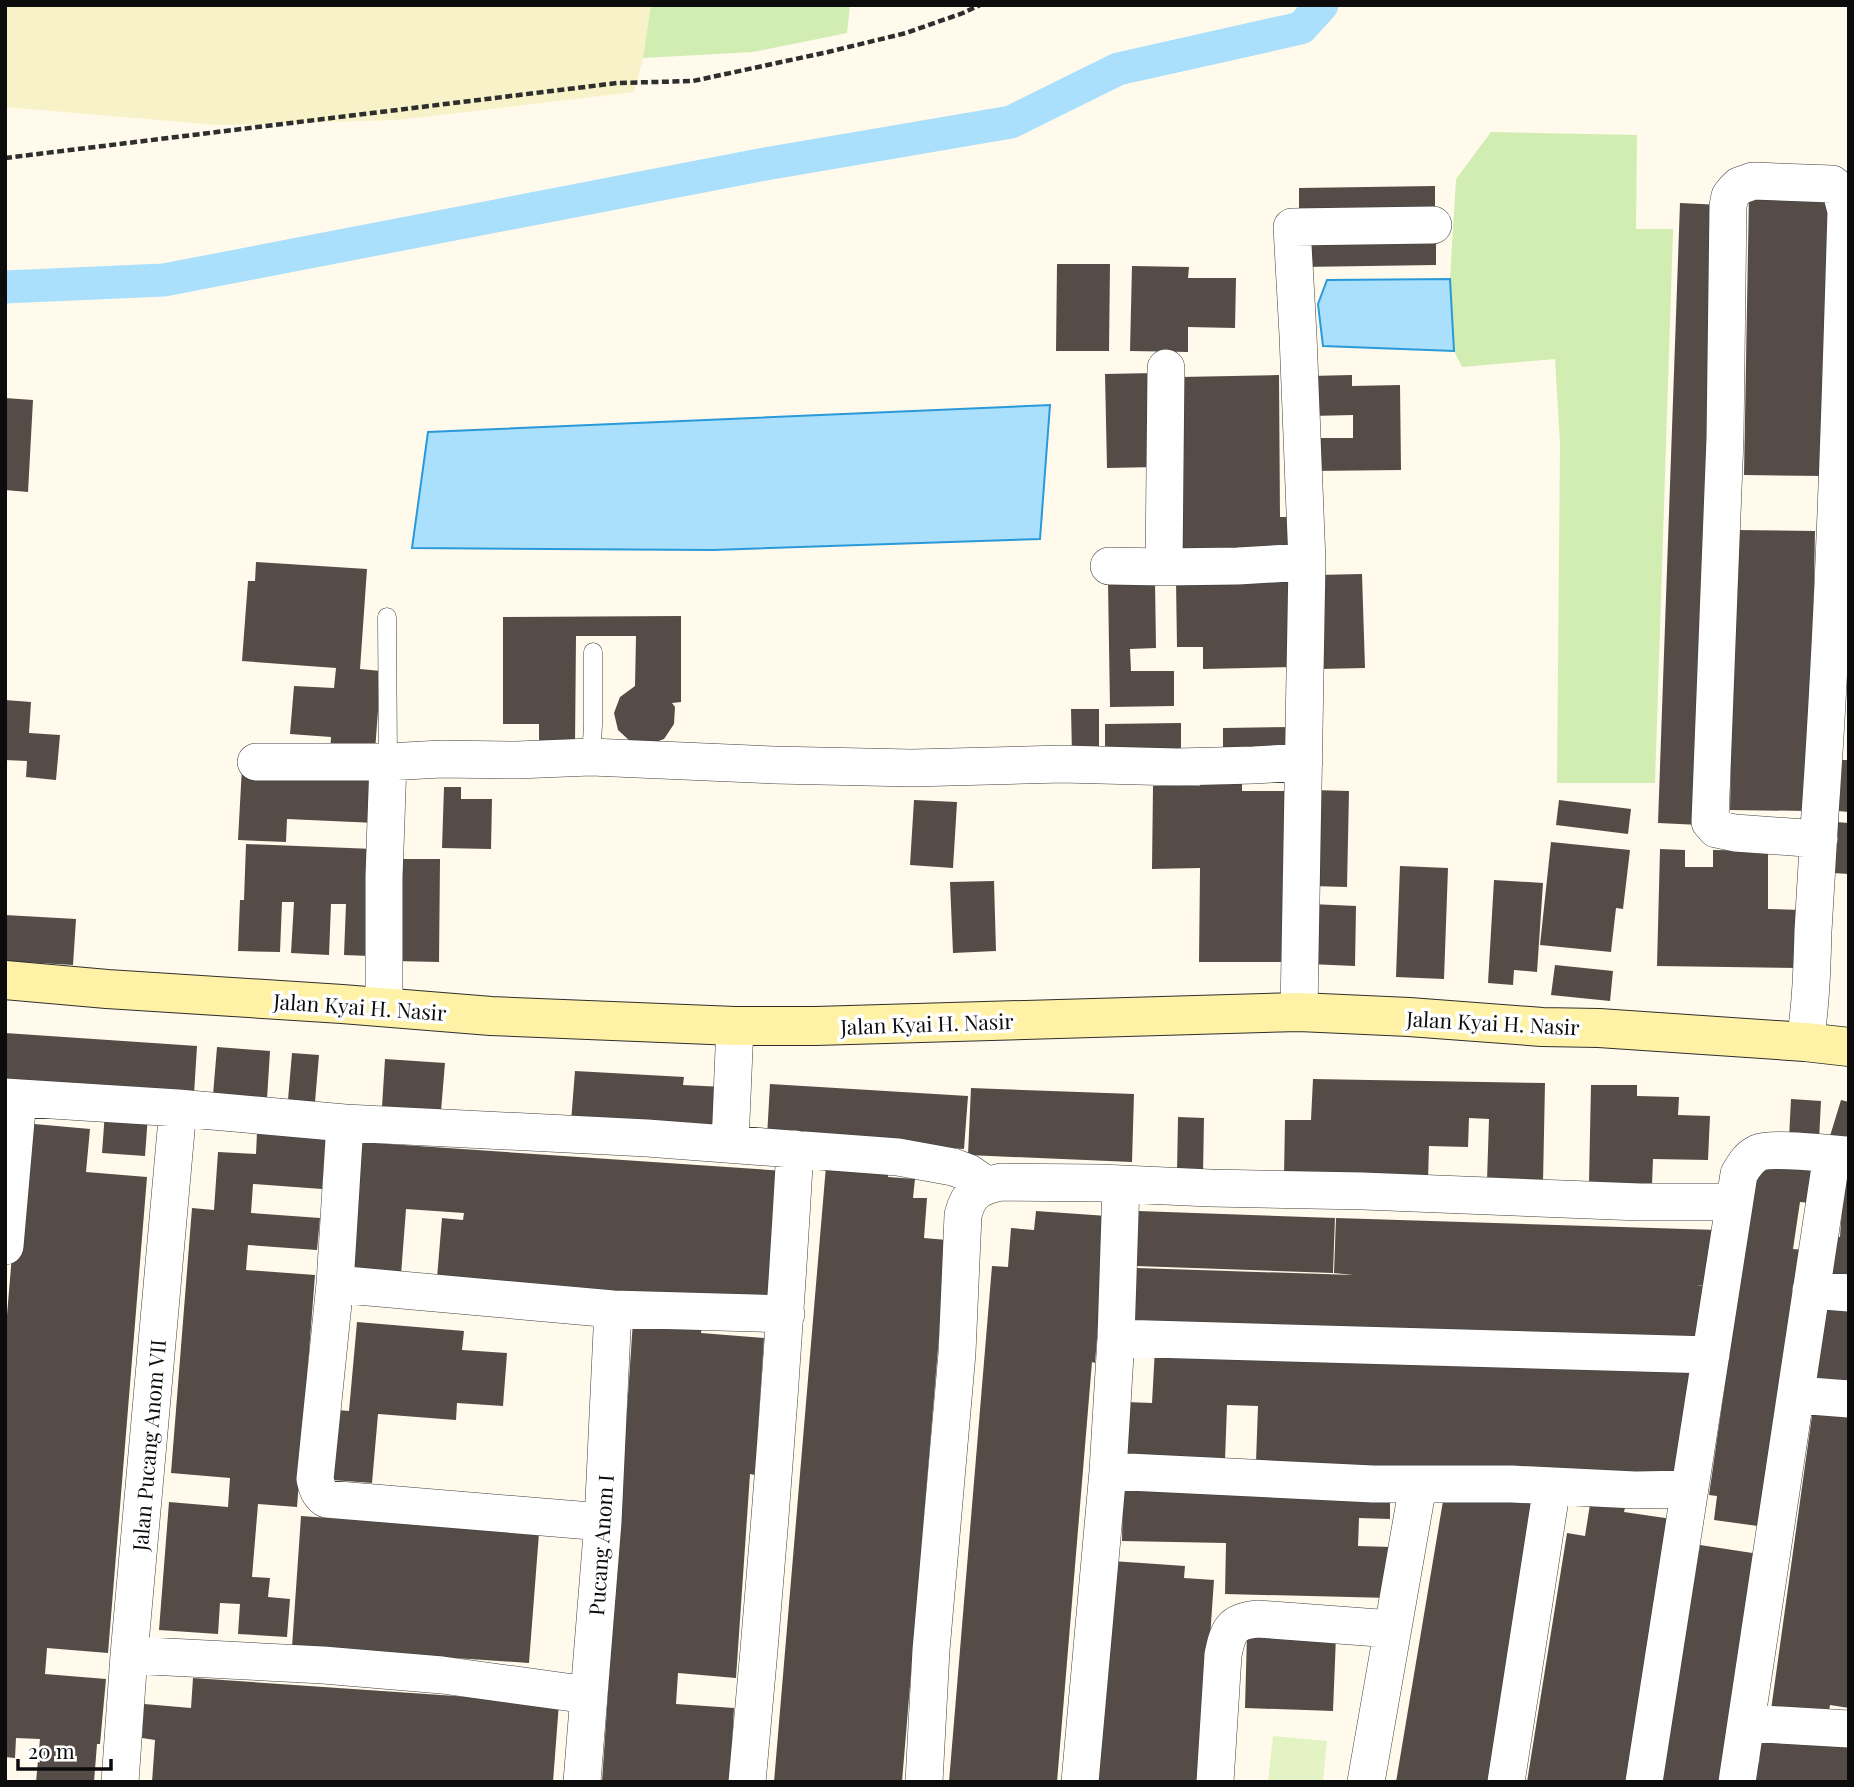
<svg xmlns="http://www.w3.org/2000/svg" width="1854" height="1787" font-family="'Playfair Display',serif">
<rect width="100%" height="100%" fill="#fffaeb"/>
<!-- farmland -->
<path fill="#f8f2c8" d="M5 5H651L644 55 634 92 398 120 218 125 5 107Z"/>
<!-- green -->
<path fill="#d2edb1" d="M651 5H850L847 33 753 52 643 58Z
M1491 132 1637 135 1636 229H1673L1655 783H1557L1560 443 1555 359 1462 367 1454 351 1450 279 1456 179Z"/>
<!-- pitch -->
<path fill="#e4f3c4" d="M1273 1736 1327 1741 1323 1782H1268Z"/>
<!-- water -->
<path fill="#aae0fc" stroke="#2a99d9" stroke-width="2" d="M1450 279 1454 351 1323 346 1318 304 1327 280Z
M1050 405 1040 539 713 550 412 548 428 432Z"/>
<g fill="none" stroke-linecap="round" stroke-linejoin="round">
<!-- canal -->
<path stroke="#aae0fc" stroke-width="33" d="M5 287 164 280 765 164 1011 122 1118 69 1301 28 1322 5"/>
</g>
<!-- building -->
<path fill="#564c47" d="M1435 186V219L1299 221V188Z
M1749 194 1829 195 1824 476 1744 475Z
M1680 203 1722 205 1700 825 1658 823Z
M1436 232V265L1300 267 1299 233Z
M1057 264H1110L1109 351H1056Z
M1132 266 1189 267 1188 278H1236L1235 328 1188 327V352L1130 351Z
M1155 373 1156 467 1107 468 1105 374Z
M1279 375 1280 517H1293V556L1174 557 1180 377Z
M1352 375V386L1400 385 1401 470 1312 471V438H1353V415L1311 416 1310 376Z
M5 398 33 400 28 492 5 490Z
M1735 530 1815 531 1810 811 1730 810Z
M256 562 367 569 360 669 381 671 375 751 330 754 331 737 290 734 294 686 334 688 336 668 242 661 248 581H255Z
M1362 574 1365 668 1319 669 1316 575Z
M1292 579 1293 667 1203 669V647H1177L1176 581Z
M1155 581 1156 648 1130 649 1131 671H1174V706L1110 707 1108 582Z
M681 616V702L672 703 675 707 674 724 664 739 648 745 631 742 618 730 614 713 620 697 635 686 636 636H576L575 745H539V724H503V617Z
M5 700 31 702 29 733 60 735 56 780 26 777 27 761 5 760Z
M1071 709H1099V755H1072Z
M1181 723V757L1105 759V724Z
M1296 727V759L1223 760V728Z
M1840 760H1849V812L1838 811Z
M242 767 378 773 376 823 287 819 286 842 238 840Z
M1200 780H1242V791H1290L1289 962H1199L1200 868 1152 869 1153 786H1200Z
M444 787H461V799H492L491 849 442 848Z
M1312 790 1349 791 1347 887 1311 886Z
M914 800 957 802 953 868 910 865Z
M1559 800 1631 809 1628 834 1556 825Z
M1836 822 1849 823V874L1832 873Z
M1551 842 1630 850 1623 909 1616 908 1611 952 1540 945Z
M246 844 374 849 370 956 344 955 346 904H331L329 955 291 953 294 902H282L280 952 238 951 240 900H244Z
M1660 849 1685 850V867H1713V850L1768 851V909L1801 910 1799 968 1657 966Z
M395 859H440L439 962 395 961Z
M1400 866 1448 868 1444 979 1396 977Z
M1494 880 1543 883 1537 972 1514 970 1513 985 1488 983Z
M994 881 996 951 953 953 950 882Z
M1311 904 1356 906 1355 966 1309 964Z
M5 915 76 919 73 965 5 961Z
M1555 965 1613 971 1610 1001 1551 995Z
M5 1033 197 1046 194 1094 5 1081Z
M217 1047 270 1051 267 1099 213 1095Z
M292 1053 319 1055 315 1102 288 1100Z
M385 1059 445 1063 441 1111 382 1107Z
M575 1071 684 1077 683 1085 724 1087 722 1125 681 1122H571Z
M1313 1079 1545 1083 1543 1182 1487 1181 1489 1119 1469 1118 1468 1147 1429 1146 1428 1180 1284 1176 1285 1120H1311Z
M770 1084 968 1096 964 1149 767 1137Z
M1591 1085H1637V1096L1679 1097 1678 1115 1710 1116 1708 1160 1653 1159 1652 1185 1589 1183Z
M971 1088 1134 1094 1132 1162 968 1155Z
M1791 1099 1821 1101 1819 1140 1789 1138Z
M1841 1100 1849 1102V1142L1830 1136Z
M105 1112 148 1115 145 1156 102 1153Z
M1178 1117 1204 1118 1203 1175 1177 1174Z
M23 1123 90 1129 86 1172 147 1177 108 1653 47 1648 45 1674 106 1679 100 1744H97L94 1782H36L40 1739 16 1738 15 1758 5 1757V1339Z
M257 1132 326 1138 322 1189 253 1184 251 1213 320 1218 317 1250 248 1245 246 1270 315 1275 297 1507 258 1504 252 1577 270 1578 268 1597 290 1599 287 1637 238 1634 240 1604 220 1603 218 1634 159 1630 169 1502 228 1507 230 1478 171 1473 192 1208 214 1210 218 1152 256 1154Z
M359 1142 785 1171 775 1302 437 1278 442 1218 463 1220 464 1213 406 1209 401 1275 350 1272Z
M1757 1161 1816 1169 1811 1203 1800 1202 1797 1222 1793 1249 1804 1250 1765 1527 1714 1520 1717 1496 1709 1495Z
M826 1166 889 1171 888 1177 915 1179 913 1198H927L924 1238 947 1240 902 1782H774Z
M1844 1176H1849V1283L1832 1282 1835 1237H1840Z
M1036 1211 1107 1216 1095 1363 1092 1362 1057 1782H949L992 1266 1008 1267 1011 1228 1034 1230Z
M1138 1211 1335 1218 1333 1273 1136 1266Z
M1336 1218 1718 1230 1710 1286 1696 1285 1710 1287 1708 1342 1134 1323 1136 1268 1353 1275 1334 1273Z
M1815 1295 1849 1299V1386L1810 1382Z
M633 1321 702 1326 701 1333 764 1338 755 1475 750 1474 736 1678 678 1673 676 1704 734 1708 730 1782H602Z
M357 1322 464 1331 462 1350 507 1353 503 1406 457 1403 456 1420 378 1414 372 1483 332 1480 338 1410 349 1411Z
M1155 1348 1695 1366 1685 1476 1256 1462 1258 1406 1227 1405 1225 1460 1124 1457 1126 1402 1152 1403Z
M1814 1401 1849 1406V1708L1830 1705 1828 1718 1771 1710Z
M1123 1485 1390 1491V1519L1359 1518 1358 1546 1391 1547 1390 1598 1225 1594 1226 1543 1122 1541Z
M1445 1489 1535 1504 1488 1782H1396Z
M1591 1498 1626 1503 1624 1512 1672 1519 1630 1782H1527L1567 1533 1585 1536Z
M301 1516 539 1533 529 1663 292 1647Z
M1700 1545 1759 1554 1724 1782H1662Z
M1112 1561 1185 1566 1184 1578 1214 1580 1200 1782H1096Z
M1247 1634 1336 1636 1333 1711 1245 1708Z
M193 1678 559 1703 553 1782H152L155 1740 142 1738 144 1704 191 1708Z
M1762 1729 1849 1735V1782H1743L1744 1763 1759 1764Z"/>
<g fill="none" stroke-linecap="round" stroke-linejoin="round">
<!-- service casing -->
<g stroke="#3f3f3f" stroke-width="19">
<path id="service" d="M387 617 388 762
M591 757 593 725V652"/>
</g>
<!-- minor casing -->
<g stroke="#3f3f3f" stroke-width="38">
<path id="minor" d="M1166 368 1164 567 1238 566 1307 562
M1109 566 1164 567
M256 762H388
M384 1007V877L388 762 441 759 517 760 591 757 774 765 912 768 1062 764 1177 767 1254 765 1304 762
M1299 1012 1307 562 1298 335 1292 227 1433 225
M1805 1042C1811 1005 1812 968 1813 931 1815 892 1818 853 1820 814 1834 613 1840 412 1846 211L1841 192 1832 184 1753 181 1739 186 1734 191 1730 196 1728 206 1725 438 1710 822 1716 829 1735 833 1819 839
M5 1097 178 1108 345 1123 647 1138 898 1157 953 1167 969 1173 986 1185
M345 1123 335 1284 315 1479C317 1488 319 1494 326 1499L603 1522
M730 1144 735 1026
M5 1246 18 1098
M335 1284 613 1309 786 1314
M1811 1290 1849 1293
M1116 1338 1711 1355
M1797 1395 1849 1399
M1108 1471 1116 1338 1121 1184
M129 1655 323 1665 442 1675 588 1695
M1746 1723 1849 1729
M120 1782 129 1655 178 1108
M582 1782 603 1522 613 1309
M747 1782C767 1571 783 1360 795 1149
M924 1782 931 1650 957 1353 963 1215C969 1192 978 1187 1001 1182L1100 1183 1210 1188 1363 1191 1640 1202H1733
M1080 1782 1108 1471 1373 1484H1512L1635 1490 1689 1489
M1215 1782 1223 1655C1228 1630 1232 1621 1258 1619L1392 1629
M1366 1782 1418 1485
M1506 1782 1552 1486
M1644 1782 1739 1174C1744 1166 1748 1158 1758 1153 1772 1147 1830 1154 1849 1155
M1737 1782 1832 1154"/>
</g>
<!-- secondary casing -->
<g stroke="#2e2e2e" stroke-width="40">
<path id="secondary" d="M5 980 107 989 342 1004 491 1016 735 1026H815L1299 1012 1409 1017 1542 1027 1599 1028 1805 1042 1849 1047"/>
</g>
<!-- path -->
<path stroke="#2e2e2e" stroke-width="4.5" stroke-dasharray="7 3.5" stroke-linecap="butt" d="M5 158 617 83 693 81 828 52 906 33 963 13 980 5"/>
<!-- service -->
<use href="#service" stroke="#fff" stroke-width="18"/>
<!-- minor -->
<use href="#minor" stroke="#fff" stroke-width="37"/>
<!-- secondary -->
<use href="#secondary" stroke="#fff2a6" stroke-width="38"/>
</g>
<g text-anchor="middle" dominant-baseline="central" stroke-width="7" stroke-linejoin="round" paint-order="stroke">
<!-- street labels -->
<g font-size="21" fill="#0c0c0c" stroke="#fff">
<text transform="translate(360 1006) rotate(4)">Jalan Kyai H. Nasir</text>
<text transform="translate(1493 1022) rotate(3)">Jalan Kyai H. Nasir</text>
<text transform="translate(927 1023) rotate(-2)">Jalan Kyai H. Nasir</text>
<text transform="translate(148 1445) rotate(-85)">Jalan Pucang Anom VII</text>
<text transform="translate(600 1545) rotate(-86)">Pucang Anom I</text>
</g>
</g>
<!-- border -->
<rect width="1854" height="1787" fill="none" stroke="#0c0c0c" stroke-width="14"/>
<!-- scale -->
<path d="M18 1759v10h93v-10" fill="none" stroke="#0c0c0c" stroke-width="3.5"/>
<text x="28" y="1759" font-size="21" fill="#0c0c0c" stroke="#ffffff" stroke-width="5" paint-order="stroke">20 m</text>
</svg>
